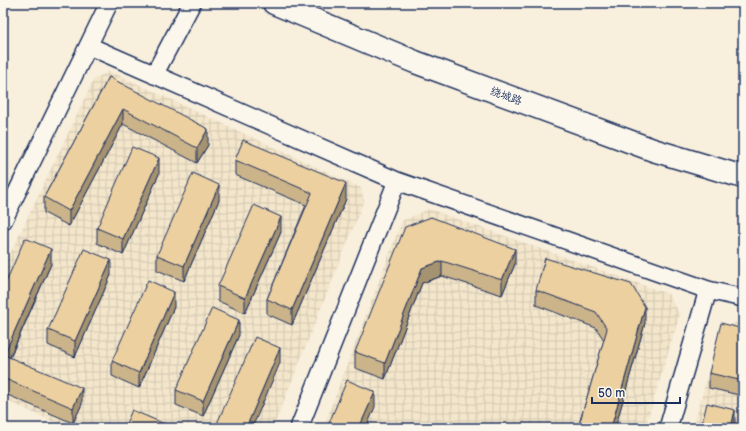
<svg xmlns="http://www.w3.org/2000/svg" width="746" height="431" font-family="'Balsamiq Sans','LXGW WenKai TC',sans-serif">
<defs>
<pattern id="industrial-grid" width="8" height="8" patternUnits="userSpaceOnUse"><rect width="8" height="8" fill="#f4e6cb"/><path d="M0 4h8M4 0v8" fill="none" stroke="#d1c6b1"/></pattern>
</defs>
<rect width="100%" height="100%" fill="#f8efdd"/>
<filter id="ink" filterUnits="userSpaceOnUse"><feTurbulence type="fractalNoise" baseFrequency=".025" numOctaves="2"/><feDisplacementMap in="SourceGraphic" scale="8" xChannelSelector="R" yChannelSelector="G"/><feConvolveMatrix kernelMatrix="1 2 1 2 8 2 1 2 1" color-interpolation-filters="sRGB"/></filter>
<g filter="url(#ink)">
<!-- industrial -->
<path fill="url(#industrial-grid)" d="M110 71 361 188 364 201 273 428H67L3 399V269L94 79Z
M429 209 668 294 680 314 645 428H323L402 221Z
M743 319V428H693L720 331Z"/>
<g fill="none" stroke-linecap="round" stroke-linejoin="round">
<!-- tertiary casing -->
<g stroke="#1b2f5e" stroke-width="20">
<path id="tertiary" d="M89 46 397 181 708 290 743 298
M154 75 192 3
M3 221 109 3
M299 428 397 181
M668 428 708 290"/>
</g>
<!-- trunk casing -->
<g stroke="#1b2f5e" stroke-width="25">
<path id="trunk" d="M274 3 415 62 653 150 743 177"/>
</g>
<!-- tertiary -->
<use href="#tertiary" stroke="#fbf7ec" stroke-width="17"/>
<!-- trunk -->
<use href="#trunk" stroke="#fbf7ec" stroke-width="22"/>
</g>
<!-- wall -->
<path fill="#cbb38a" stroke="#1b2f5e" d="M109 77 208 145 197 163 123 124 69 226 44 213V197Z
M235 160 346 199 292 325 267 314V299L306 205 235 175Z
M159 174 123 255 97 243V228Z
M219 200 184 281 157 270V255Z
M431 217 515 264 502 295 442 276 422 283 385 379 355 368V352Z
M281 232 245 313 218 301V286Z
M51 264 10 358 82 404 73 423 3 393V289Z
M111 275 75 357 48 345V330Z
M536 290 645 323 615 428H578L604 340 596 328 536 305Z
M174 307 139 388 112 376V361Z
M743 329V396L709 388V373Z
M239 335 203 416 176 405V390Z"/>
<!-- shaded-wall -->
<path fill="#a59270" stroke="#1b2f5e" d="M123 109V124L69 226V211Z
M208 129V145L197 163V148Z
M159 158V174L123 255V239Z
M346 183V199L292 325V310Z
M219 185V200L184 281V266Z
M281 217V232L245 313V298Z
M51 249V264L4 370V355Z
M515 249V264L502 295V280Z
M111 260V275L75 357V341Z
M442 261V276L422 283 385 379V363L422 268Z
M174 292V307L139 388V373Z
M645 307V323L615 428H611Z
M239 320V335L203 416V401Z
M280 348V363L252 428H246Z
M82 388V404L73 423V408Z
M375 392V407L366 428H359Z
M735 410V428H731Z"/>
<!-- building -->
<path fill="#ecd0a0" stroke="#1b2f5e" d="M109 77 208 129 197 148 123 109 69 211 44 197Z
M243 140 346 183 292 310 267 299 312 193 235 160Z
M132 147 159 158 123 239 97 228Z
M193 173 219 185 184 266 157 255Z
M254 205 281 217 245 298 218 286Z
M431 217 515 249 502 280 442 261 422 268 385 363 355 352 405 227Z
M25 238 51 249 4 355 82 388 73 408 3 378V289Z
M84 249 111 260 75 341 48 330Z
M545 258 631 284 645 307 611 428H578L607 329 596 312 536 290Z
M148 280 174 292 139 373 112 361Z
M212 308 239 320 203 401 176 390Z
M721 323 743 329V381L709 373Z
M255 337 280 348 246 428H215Z
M347 380 375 392 359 428H327Z
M707 403 735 410 731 428H701Z
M132 410 174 428H124Z"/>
</g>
<g text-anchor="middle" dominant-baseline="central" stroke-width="4" stroke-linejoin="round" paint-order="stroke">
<!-- street labels -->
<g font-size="11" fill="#1b2f5e" stroke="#fbf7ec">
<text transform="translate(506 96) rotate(20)">绕城路</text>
</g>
</g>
<!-- margin -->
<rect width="746" height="431" fill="none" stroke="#fbf7ec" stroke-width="16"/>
<rect x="8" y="8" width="730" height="415" fill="none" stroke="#1b2f5e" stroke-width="1.5" filter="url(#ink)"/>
<!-- scale -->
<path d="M592 397v6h88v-6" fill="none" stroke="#1b2f5e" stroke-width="2"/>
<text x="598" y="397" font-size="12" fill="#1b2f5e" stroke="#fbf7ec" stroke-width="3" paint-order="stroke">50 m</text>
</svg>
